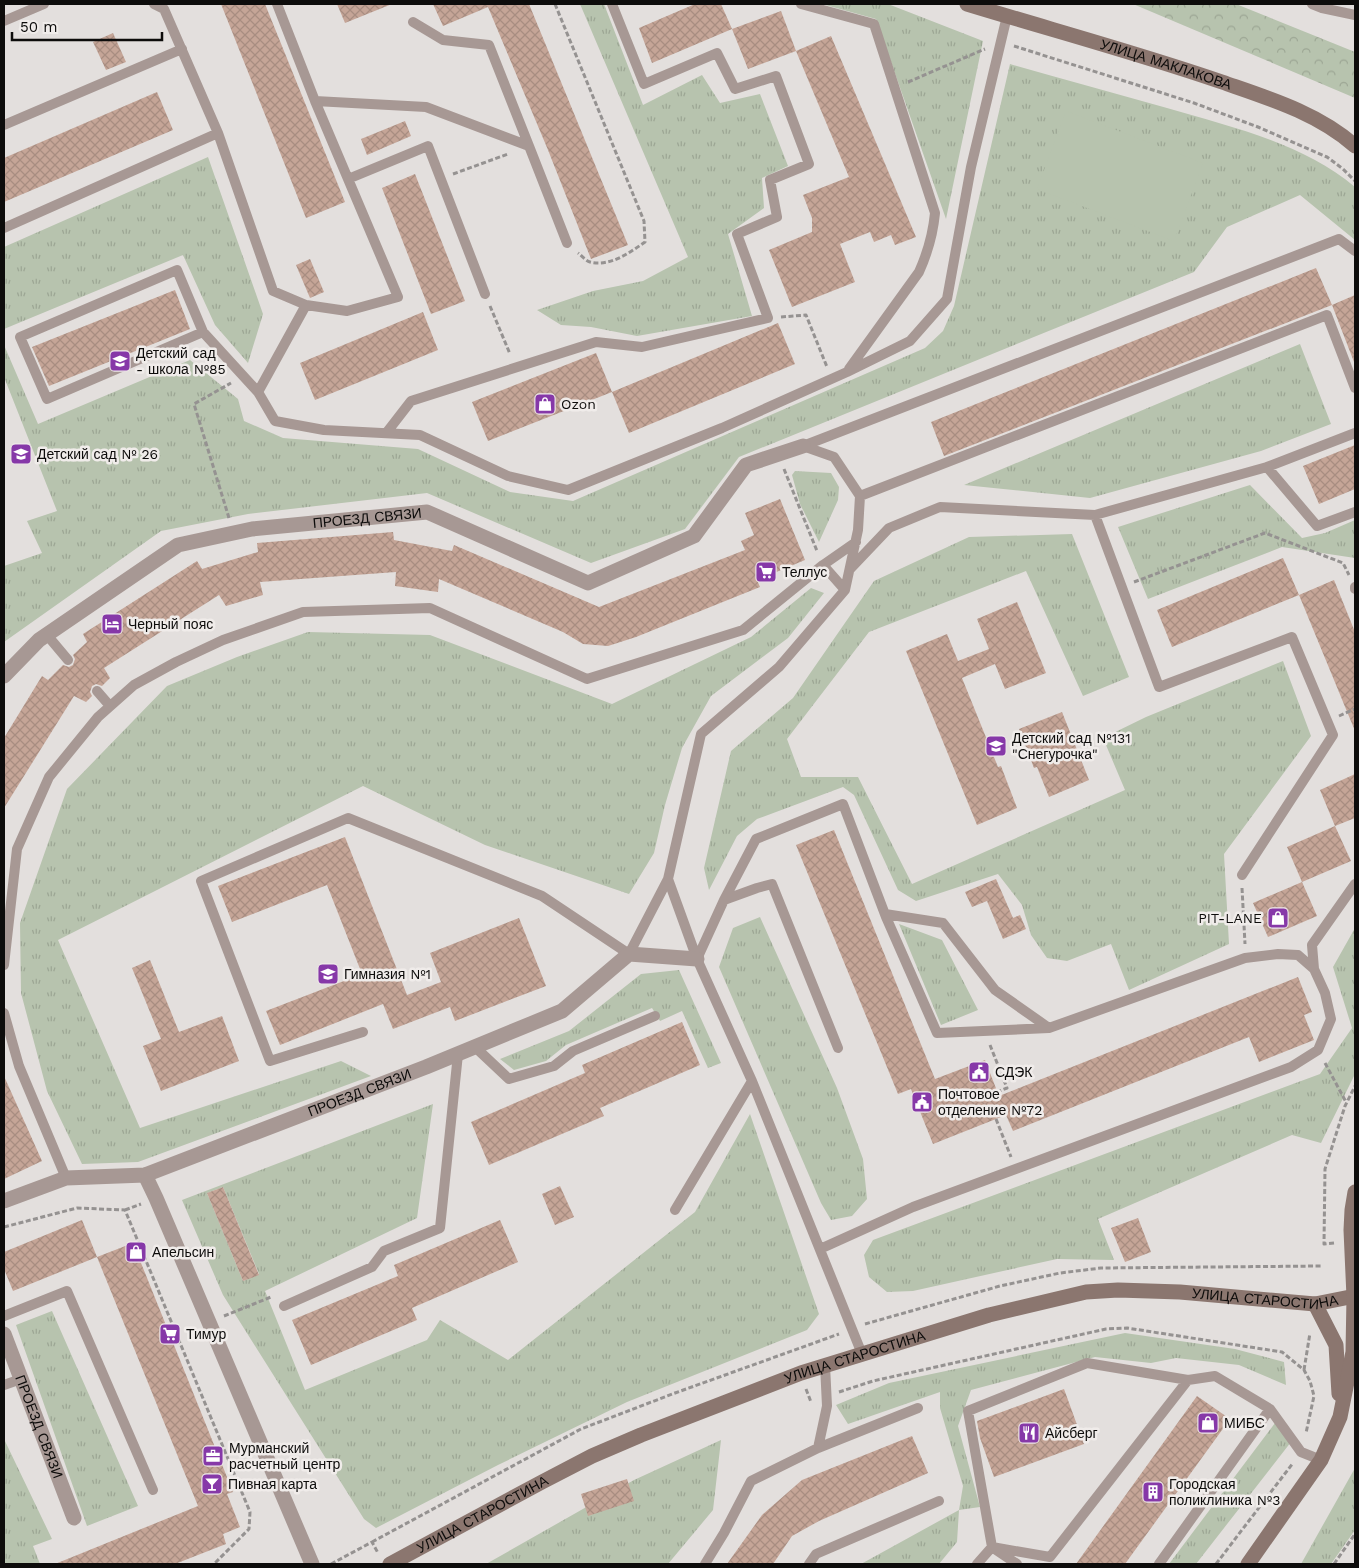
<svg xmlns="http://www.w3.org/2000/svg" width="1359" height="1568" font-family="'Work Sans',sans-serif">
<defs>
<pattern id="grass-tufts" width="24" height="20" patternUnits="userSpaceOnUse" patternTransform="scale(1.25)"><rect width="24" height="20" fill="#b7c3ae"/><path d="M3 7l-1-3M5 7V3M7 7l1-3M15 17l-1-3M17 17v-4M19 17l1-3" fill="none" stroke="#9ca694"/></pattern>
<pattern id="forest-crowns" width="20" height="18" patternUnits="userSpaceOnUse" patternTransform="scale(1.25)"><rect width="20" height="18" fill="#b7c3ae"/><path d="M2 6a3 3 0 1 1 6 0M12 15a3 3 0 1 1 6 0" fill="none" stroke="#9ca694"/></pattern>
<pattern id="building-cross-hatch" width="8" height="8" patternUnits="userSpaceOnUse" patternTransform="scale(1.25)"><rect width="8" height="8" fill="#c5a597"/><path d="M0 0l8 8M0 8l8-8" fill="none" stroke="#a88d81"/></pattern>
</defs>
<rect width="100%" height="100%" fill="#e3dfdd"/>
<!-- grass -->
<path fill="url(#grass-tufts)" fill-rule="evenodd" d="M580 4H604L643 105 702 75 720 103 760 94 788 166 762 178 764 208 728 234 752 316 637 336 591 327 561 325 537 310 593 291 643 281 688 257Z
M822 4H888L983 41 946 219 876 19Z
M1010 64C1063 79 1115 93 1167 108 1232 127 1302 143 1355 187V240L1300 195 1227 227 1194 272 739 457 685 529 591 563 427 493 248 514 161 531 4 642V566L42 553 27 521 57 511 4 377V345L38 424 190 360 238 399 244 421 283 438 418 449 510 492 573 501 925 348 943 331 954 306Z
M208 157 263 314 248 363 215 325 183 255 4 329V247Z
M1300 344 1331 424 1261 451 1090 498 964 485Z
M795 471 831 473 839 487 838 500 819 542 800 504 792 475Z
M1250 485 1302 538 1325 533 1355 520V558L1282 547 1148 599 1118 527Z
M1072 534 1129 677 1083 696 1026 571 869 632 787 739 801 777H858L912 884 1125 790 1103 738 1146 717 1283 661 1311 736 1224 854 1229 944 1129 990 1111 944 1067 961 1047 958 1031 935 1022 905 998 874 916 901 898 890 854 795 843 787 757 819 737 836 709 890 704 868 731 751 793 698 874 581 969 537Z
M811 588 824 593 788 638 711 696 682 748 665 805 654 853 629 894 485 845 363 786 58 940 140 1128 341 1061 371 1076 138 1162 82 1164 47 1091 21 993 20 923 67 789 167 686 237 657 308 632 430 635 612 704 751 637Z
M760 917 837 1088 863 1159 867 1199 852 1216 831 1220 821 1203 719 967 733 928Z
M899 924 942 940 978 1010 941 1025Z
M1355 928V1074L1321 1143 1292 1135 1098 1219 1114 1260 1057 1259 913 1291 887 1292 869 1277 864 1255 873 1240 1320 1074 1352 1028 1333 967Z
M679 970 721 1063 708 1068 682 1011 660 1021 652 1008 566 1045 546 1061 514 1070 500 1059 569 1031 641 974Z
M433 1104 417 1218 265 1291 305 1390 427 1340 440 1320 508 1360 695 1212 750 1114 819 1314 807 1330 627 1402 498 1465 376 1528 364 1519 223 1295 182 1200ZM223 1187 259 1274 243 1281 207 1193Z
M52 1311 138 1506 87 1526 16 1325Z
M1125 1333 1235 1349 1284 1362 1286 1385 1239 1365 1176 1358 1151 1363 1095 1357 971 1390 958 1426 980 1507 959 1510 957 1542 939 1564H861L959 1510 963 1486 940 1408V1392L848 1424 836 1405 889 1383Z
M1275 1423 1291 1442 1196 1564H1169Z
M4 1439 52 1539 33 1546 40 1564H4Z
M721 1440 713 1510 668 1564H486L634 1480Z
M1355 1468V1530L1331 1564H1301Z"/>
<!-- forest -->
<path fill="url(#forest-crowns)" d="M1133 4H1236L1355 52V98Z"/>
<!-- garden -->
<path fill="#b7c3ae" d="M1066 111 1203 163 1174 241 1037 189Z"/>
<!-- building -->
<path fill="url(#building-cross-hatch)" d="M221 4H265L345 202 306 218Z
M337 4H392L345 23Z
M433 4H529L628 245 591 259 548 150 488 7 443 26Z
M695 4H721L732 29 652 63 639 28Z
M781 11 796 51 748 69 732 29Z
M113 33 126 62 106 70 93 42Z
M831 36 916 237 895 245 891 235 874 242 870 232 840 244 855 282 792 307 769 250 812 232V218L803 195 849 177 796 51Z
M157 92 173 130 4 202V158Z
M405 121 411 136 367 155 361 139Z
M415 174 465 301 431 314 382 188Z
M310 259 324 292 310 298 296 265Z
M1316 268 1332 305 944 456 931 422Z
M175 290 190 329 49 386 32 347Z
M1355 295V362H1354L1332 305Z
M423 312 438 350 315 400 300 363Z
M778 323 795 364 629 433 612 392Z
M596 353 612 392 488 441 472 402Z
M1355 445V489L1319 504 1303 466Z
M780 499 805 560 757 580 760 587 636 637 608 646 583 644 563 632 439 579 438 592 395 586 396 572 260 582 263 595 226 606 219 595 104 668 110 678 102 686 96 684 92 686 90 692 92 696 86 702 74 696 4 808V738L42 676 48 680 63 665 69 667 73 665 75 659 73 655 87 642 83 634 197 561 202 569 258 552 257 543 393 532 394 540 452 551 454 545 599 607 745 550 741 541 754 535 745 513Z
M1283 558 1299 595 1172 647 1157 610Z
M1334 580 1355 632V731L1299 595Z
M1017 602 1046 673 1005 689 995 664 962 678 998 767 1001 766 1017 808 977 825 906 651 947 634 958 661 989 649 977 619Z
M1062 712 1089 780 1049 797 1037 767 1034 768 1019 729Z
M1355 774V818L1335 826 1320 790Z
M1335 826 1351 861 1302 882 1287 847Z
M834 830 935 1079 985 1060 999 1096 1298 977 1312 1012 1304 1015 1314 1040 1259 1062 1249 1037 1013 1131 1006 1115 933 1144 911 1089 898 1094 796 845Z
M345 837 407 995 441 982 430 953 519 918 546 986 455 1021 450 1007 393 1029 383 1004 280 1045 266 1011 362 974 327 885 232 922 218 886Z
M996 879 1013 918 1020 915 1026 929 1003 939 987 901 972 907 965 892Z
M1302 882 1317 916 1268 937 1253 903Z
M150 960 179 1032 222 1016 239 1061 161 1091 143 1046 161 1039 132 968Z
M682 1022 700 1065 600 1108 604 1116 489 1165 471 1122 585 1073 582 1065Z
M4 1076 42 1161 4 1179Z
M560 1186 574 1217 555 1225 542 1194Z
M223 1187 259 1275 243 1281 207 1193Z
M1138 1218 1151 1252 1125 1262 1111 1228Z
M82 1220 97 1257 13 1291 4 1269V1252Z
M500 1220 518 1262 412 1308 417 1320 311 1365 292 1320 398 1276 394 1265Z
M133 1243 233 1492 227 1494 240 1527 223 1534 226 1544 175 1564H55L198 1506 97 1257Z
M1064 1389 1084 1444 994 1477 980 1438 977 1421Z
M1197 1396 1230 1419 1125 1564H1076Z
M912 1436 928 1473 819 1521 792 1536 773 1564H727L762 1515 802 1480Z
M627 1479 634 1501 588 1516 581 1494Z"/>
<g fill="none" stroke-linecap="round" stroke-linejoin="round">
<!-- path -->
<path stroke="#959291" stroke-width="3" stroke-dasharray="5 2.5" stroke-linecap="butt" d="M555 4 644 221 645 242C629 253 610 267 590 262 586 261 582 256 578 253
M1014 46 1194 103 1258 127 1327 157 1343 169 1355 181
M908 82 985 49
M453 174 508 154
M490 306 510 354
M781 317 806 315 827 367
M784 469 817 551
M229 518 194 404 231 383
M1134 582 1265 533 1343 563 1349 575
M1339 716 1355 709
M1242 888 1245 944
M990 1045 1007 1088 997 1092
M1325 1063 1346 1102
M996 1119 1011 1157
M125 1210 141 1204
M4 1227 77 1208 125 1210 250 1512 249 1529 214 1564
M1334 1243 1324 1244 1325 1169 1345 1106 1355 1086
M224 1316 271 1297
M865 1324 1000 1286 1060 1273 1101 1268 1321 1266
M1304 1370 1310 1333
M806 1389 811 1402
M839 1392 873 1381 1106 1329 1127 1328 1282 1352 1304 1370 1310 1381 1314 1396 1306 1433
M372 1542 581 1429 675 1393 839 1334
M331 1564 372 1542 378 1553
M1216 1564 1293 1463
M1334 1564 1355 1534"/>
<!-- lane -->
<path stroke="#a79894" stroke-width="10" d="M154 4 164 9 218 133 273 291 306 305 258 392 275 421 324 430 420 435 508 476 568 490 722 428 847 372 910 341 947 299 971 167 1007 16
M277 4 315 101 398 297 347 311 306 305
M801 4 874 24 935 213C933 234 928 252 919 272L849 369
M1312 4 1322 8 1355 15
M4 21 44 4
M413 22 443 40 489 45 529 146
M315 101 426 107 529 146 567 243
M4 125 182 49
M348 179 428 146 485 294
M4 228 218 133
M203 332 47 399 20 337 177 270 203 332 258 392
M387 432 411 401 596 342 642 347 768 318 737 234 777 217 770 180 809 164 776 76 735 89 717 53 644 84 612 4
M803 446 1339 239 1355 251
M1267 467 1355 433
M860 496 1327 315 1355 388
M1095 515 1267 467 1317 526 1355 512
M823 565 856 542
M850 569 889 528 940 507 1095 515 1159 687 1292 637 1333 735 1242 875
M1355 587V589
M47 635 68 660
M97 691 110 706
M724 900 757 888 772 884 838 1048
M885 914 943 923 995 990 1049 1028
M697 959 724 900 756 839 843 804 886 917 937 1033 1049 1028 1245 958 1278 954 1298 955 1314 969 1325 993 1331 1019 1318 1050 1291 1067 913 1207 820 1249
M4 965 17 849 49 777 98 717 134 685 176 662 223 640 303 612 430 608 587 679 743 630 823 565 845 590
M1314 969 1312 945 1355 884
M4 1013 19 1066 66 1178
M363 1032 270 1061 201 881 348 818 542 896 629 954 668 879
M475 1047 509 1079 554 1066 573 1051 655 1016
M752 1081 697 959 668 879 701 734 779 667 845 590 858 530 860 496 834 457 803 446
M675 1210 752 1081 862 1354
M284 1306 372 1267 384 1251 440 1228 458 1054
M4 1316 67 1291 153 1490
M4 1385 21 1379
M818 1448 918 1408
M705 1564 724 1533 751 1481 818 1448 827 1406 825 1365
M809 1564 816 1554 939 1501
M977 1564 992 1547 968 1411 1087 1363 1188 1380 1215 1376 1270 1409 1301 1452 1321 1460
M1017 1564 992 1547 1050 1557 1188 1380
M1159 1564 1270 1409"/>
<!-- street -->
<g stroke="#a79894" stroke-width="15">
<path id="s1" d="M4 676 39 640 178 545 252 529 427 512 588 583 694 536 746 465 803 446"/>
<path d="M145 1175 156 1198 312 1564"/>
<path id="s2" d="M4 1201 66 1178 145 1175 426 1067 562 1011 629 954 697 959"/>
<path id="s3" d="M4 1334 74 1518"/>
</g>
<!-- secondary -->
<g stroke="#8b766f" stroke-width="15">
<path id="s4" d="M967 4C1052 30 1138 53 1222 82 1268 98 1318 113 1355 146"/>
<path d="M1315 1304 1336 1345 1339 1394"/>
<path id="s5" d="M390 1564 542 1482 592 1456 641 1435 801 1373 989 1315 1086 1292 1118 1290 1180 1292 1315 1304 1355 1296"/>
<path d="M1248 1564 1321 1460 1340 1417 1353 1352 1354 1297 1351 1230 1352 1210 1355 1192"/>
</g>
</g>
<!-- icons -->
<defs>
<g id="school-square" transform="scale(1.125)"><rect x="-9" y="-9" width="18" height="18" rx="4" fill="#8638a8" stroke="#f0ecea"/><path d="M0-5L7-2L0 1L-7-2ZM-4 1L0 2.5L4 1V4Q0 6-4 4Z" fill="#fff"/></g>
<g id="shop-square" transform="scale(1.125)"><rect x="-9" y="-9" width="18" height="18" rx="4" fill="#8638a8" stroke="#f0ecea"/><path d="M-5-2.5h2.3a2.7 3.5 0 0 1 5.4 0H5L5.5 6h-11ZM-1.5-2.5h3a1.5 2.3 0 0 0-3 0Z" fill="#fff"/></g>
<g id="supermarket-square" transform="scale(1.125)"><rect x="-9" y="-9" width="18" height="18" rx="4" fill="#8638a8" stroke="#f0ecea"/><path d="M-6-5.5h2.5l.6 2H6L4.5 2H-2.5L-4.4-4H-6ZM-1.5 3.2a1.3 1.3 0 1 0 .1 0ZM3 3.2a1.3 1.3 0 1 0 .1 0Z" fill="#fff"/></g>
<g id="hotel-square" transform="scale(1.125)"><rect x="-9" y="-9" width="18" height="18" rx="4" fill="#8638a8" stroke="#f0ecea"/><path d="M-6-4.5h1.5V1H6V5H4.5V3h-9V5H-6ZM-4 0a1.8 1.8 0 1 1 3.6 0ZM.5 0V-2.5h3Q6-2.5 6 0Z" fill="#fff"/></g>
<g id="civic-square" transform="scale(1.125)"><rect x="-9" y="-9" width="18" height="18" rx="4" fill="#8638a8" stroke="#f0ecea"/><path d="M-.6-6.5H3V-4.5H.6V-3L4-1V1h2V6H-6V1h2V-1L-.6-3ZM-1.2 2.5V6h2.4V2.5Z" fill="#fff"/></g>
<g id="restaurant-square" transform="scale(1.125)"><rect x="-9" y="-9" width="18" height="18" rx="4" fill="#8638a8" stroke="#f0ecea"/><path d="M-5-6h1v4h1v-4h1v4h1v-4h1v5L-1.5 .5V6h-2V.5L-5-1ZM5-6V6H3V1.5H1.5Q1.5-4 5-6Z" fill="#fff"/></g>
<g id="office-square" transform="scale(1.125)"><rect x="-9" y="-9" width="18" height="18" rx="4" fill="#8638a8" stroke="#f0ecea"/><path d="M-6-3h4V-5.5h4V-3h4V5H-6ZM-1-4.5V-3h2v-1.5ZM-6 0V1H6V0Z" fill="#fff"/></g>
<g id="bar-square" transform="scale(1.125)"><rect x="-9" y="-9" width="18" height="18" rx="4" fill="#8638a8" stroke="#f0ecea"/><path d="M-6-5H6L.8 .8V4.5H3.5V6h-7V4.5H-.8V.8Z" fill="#fff"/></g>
<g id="building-square" transform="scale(1.125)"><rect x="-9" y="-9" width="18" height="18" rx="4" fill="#8638a8" stroke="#f0ecea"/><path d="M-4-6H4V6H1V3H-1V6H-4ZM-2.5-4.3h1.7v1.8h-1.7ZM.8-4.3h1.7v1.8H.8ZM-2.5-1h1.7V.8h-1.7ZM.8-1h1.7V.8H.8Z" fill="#fff"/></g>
</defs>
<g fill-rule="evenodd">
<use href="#school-square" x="120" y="361"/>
<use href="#shop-square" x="545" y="404"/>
<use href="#school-square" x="21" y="454"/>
<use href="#supermarket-square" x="766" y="572"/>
<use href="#hotel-square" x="112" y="624"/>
<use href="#school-square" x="996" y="746"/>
<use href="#shop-square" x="1278" y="918"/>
<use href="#school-square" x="328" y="974"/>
<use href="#civic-square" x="979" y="1072"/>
<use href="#civic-square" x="922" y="1102"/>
<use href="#shop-square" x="136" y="1252"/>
<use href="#supermarket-square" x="170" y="1334"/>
<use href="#shop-square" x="1208" y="1423"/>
<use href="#restaurant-square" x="1029" y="1433"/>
<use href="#office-square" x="213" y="1456"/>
<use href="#bar-square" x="212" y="1484"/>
<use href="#building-square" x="1153" y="1492"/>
</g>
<g text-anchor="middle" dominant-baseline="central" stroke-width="5" stroke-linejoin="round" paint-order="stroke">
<!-- street labels -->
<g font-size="14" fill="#0d0c0b" stroke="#f0ecea">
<text stroke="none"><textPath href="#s4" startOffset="208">УЛИЦА МАКЛАКОВА</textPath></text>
<text stroke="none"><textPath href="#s1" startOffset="410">ПРОЕЗД СВЯЗИ</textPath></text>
<text stroke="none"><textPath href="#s2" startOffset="375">ПРОЕЗД СВЯЗИ</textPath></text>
<text stroke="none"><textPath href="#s5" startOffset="930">УЛИЦА СТАРОСТИНА</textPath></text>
<text stroke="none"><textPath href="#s5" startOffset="510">УЛИЦА СТАРОСТИНА</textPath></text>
<text stroke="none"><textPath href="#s3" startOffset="99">ПРОЕЗД СВЯЗИ</textPath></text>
<text stroke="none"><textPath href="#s5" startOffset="105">УЛИЦА СТАРОСТИНА</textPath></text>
</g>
<!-- poi labels -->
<g font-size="14" fill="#0d0c0b" stroke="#f0ecea" text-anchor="start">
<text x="136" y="353">Детский сад<tspan x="136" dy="16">- школа №85</tspan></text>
<text x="561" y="404">Ozon</text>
<text x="37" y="454">Детский сад № 26</text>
<text x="782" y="572">Теллус</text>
<text x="128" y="624">Черный пояс</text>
<text x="1012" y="738">Детский сад №131<tspan x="1012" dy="16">"Снегурочка"</tspan></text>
<text x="1262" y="918" text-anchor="end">PIT-LANE</text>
<text x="344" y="974">Гимназия №1</text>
<text x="995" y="1072">СДЭК</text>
<text x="938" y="1094">Почтовое<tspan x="938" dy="16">отделение №72</tspan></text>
<text x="152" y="1252">Апельсин</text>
<text x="186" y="1334">Тимур</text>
<text x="1224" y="1423">МИБС</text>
<text x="1045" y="1433">Айсберг</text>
<text x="229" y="1448">Мурманский<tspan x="229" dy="16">расчетный центр</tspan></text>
<text x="228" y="1484">Пивная карта</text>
<text x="1169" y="1484">Городская<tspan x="1169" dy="16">поликлиника №3</tspan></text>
</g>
</g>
<!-- border -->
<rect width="1359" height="1568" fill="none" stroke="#0d0c0b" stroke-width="10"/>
<!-- scale -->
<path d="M12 32v8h150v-8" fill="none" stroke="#0d0c0b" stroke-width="2.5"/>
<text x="20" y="32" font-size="15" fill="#0d0c0b" stroke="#f0ecea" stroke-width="4" paint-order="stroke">50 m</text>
</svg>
